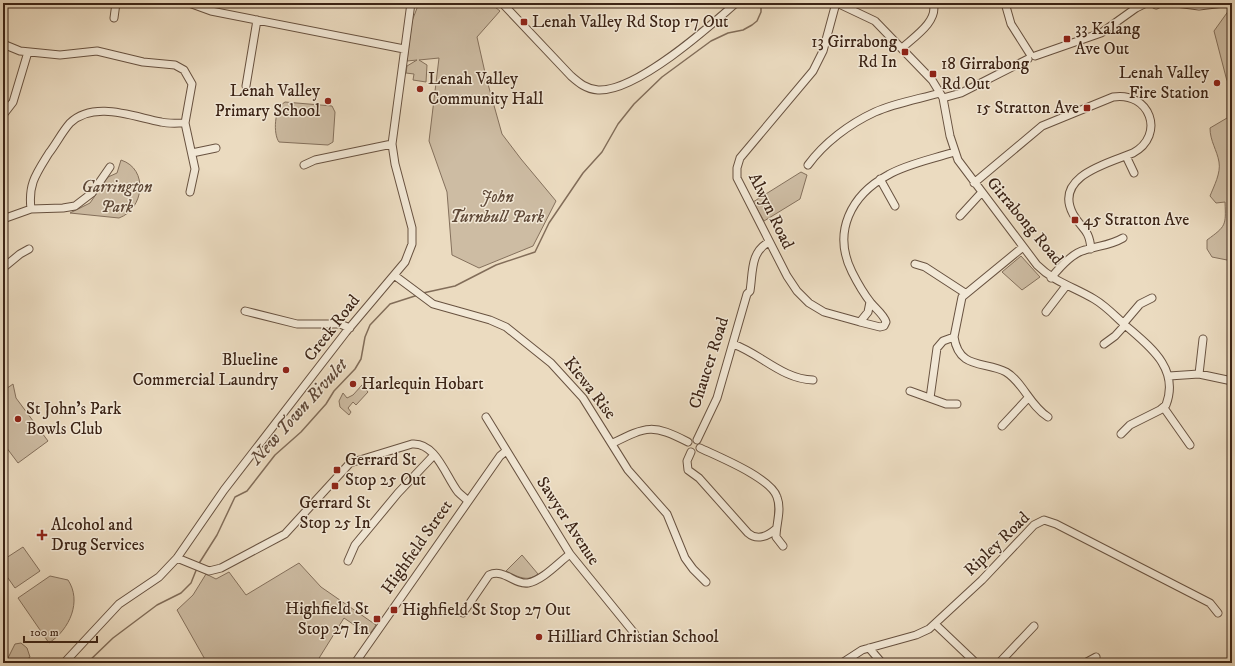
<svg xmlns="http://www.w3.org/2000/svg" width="1235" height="666" font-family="'IM FELL DW Pica',serif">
<rect width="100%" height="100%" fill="#ebdbc0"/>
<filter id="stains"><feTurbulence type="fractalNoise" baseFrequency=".005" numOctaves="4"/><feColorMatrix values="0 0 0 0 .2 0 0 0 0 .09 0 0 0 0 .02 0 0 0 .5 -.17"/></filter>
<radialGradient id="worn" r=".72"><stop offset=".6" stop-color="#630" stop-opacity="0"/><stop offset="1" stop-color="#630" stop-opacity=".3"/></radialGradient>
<!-- green -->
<path fill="#cdbca3" stroke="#84705c" d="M419 3H490L500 11 477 37 486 77 502 134 521 159 556 201 533 246 479 268 452 255 447 192 429 141 439 58 419 60 427 65 426 82 413 80 414 74 406 73 407 66 417 60 407 61 412 21Z
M1232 3V261L1212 257 1207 249V240C1226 226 1226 226 1225 202L1216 203 1210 196C1214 186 1221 173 1219 162 1217 150 1210 141 1210 128L1227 118V81L1214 31 1229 10Z
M285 102 332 106 335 112 333 142 328 145 279 142C273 134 274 108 285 102Z
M121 160C149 169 144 209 119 218L70 213 90 203 108 177 117 173Z
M801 172 807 175 800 199 764 221 753 202Z
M1021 256 1040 277 1022 290 1002 272Z
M13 384 16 398 48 441 18 463 3 443V391Z
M362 385 368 392 356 405 353 402 348 408 351 412 349 415 340 407 339 401 343 393 347 398 353 395Z
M23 547 40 571 15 588 3 571V560Z
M522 555 538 574C527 583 517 576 506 571Z
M299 563 321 587 376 625 369 635 344 618 316 663H207L177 610 193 595 206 574 216 579 229 572 246 595Z
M50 576 68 580C82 601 70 629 49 643L18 598Z
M21 643 27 648 30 657 22 663 6 662 15 644Z"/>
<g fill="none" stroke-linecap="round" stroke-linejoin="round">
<!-- stream -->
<path stroke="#826d59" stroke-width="1.5" d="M423 293 455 286 496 265 535 252 549 223 583 173 602 152 618 124 634 104 662 77 711 41 728 33 743 30 752 25 757 21 761 12V3
M198 565 217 535 235 497 247 491 275 455 301 432 326 404 334 391 355 369 361 359 365 337 370 325 390 304 418 295
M87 663 113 638 157 605 181 593 191 583 197 568"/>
<!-- minor casing -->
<g stroke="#685240" stroke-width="9">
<path id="minor" d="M189 3 211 11 404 49
M502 3 571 76C579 83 586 89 598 90 636 92 708 28 736 3
M609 3H628
M836 3 823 51 813 71 740 158 737 168V178L787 276 797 291 809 303 824 312 860 322 868 312 870 302
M837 3 875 21 932 80 943 98 950 136 958 160 1037 265C1054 282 1074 287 1094 299 1106 306 1115 316 1125 325 1149 346 1180 368 1166 405L1160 410 1130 425 1121 434
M1005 3 1011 24 1030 54
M1153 3 1156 5 1160 3
M1176 3 1199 6 1224 3
M114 18 116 3
M3 44 20 51 60 55 97 51 143 62 175 65 184 70 192 84 185 123 195 169 190 192
M902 48C914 37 939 21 933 3
M1035 56 1101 33 1136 8 1146 3
M246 86 257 20
M943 98 961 93 1028 59
M3 115 13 102 28 52
M192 153 216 148
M1126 156 1134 173
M304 165 315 160 392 144
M808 165C824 143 849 124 875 112 895 103 919 99 940 93
M880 179 895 206
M974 183 1042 126 1113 97C1150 91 1166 135 1133 153 1109 163 1053 176 1073 214 1082 230 1089 228 1091 249
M31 209C28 184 36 174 49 153 56 144 62 132 70 123 94 100 134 117 161 122 169 124 177 123 185 123
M960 216 982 192
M3 219 31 209 63 208 75 206 92 193 110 167
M915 264 925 267 965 293
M3 268 20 254 29 249
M394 275 433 304 490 320 506 327 551 363 583 398 628 470 667 514 685 558 693 569 706 582
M1051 278C1059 268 1072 253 1085 250 1100 245 1109 246 1123 238
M245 311 297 324H340L350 328
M1046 312 1066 286
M860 322 880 327 884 326 886 322C884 315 876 309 871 303 864 294 857 282 852 272 832 232 851 195 888 175 907 164 933 159 954 152
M1123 324 1140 304 1152 298
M954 337C959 370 985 361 1006 372 1023 382 1030 406 1048 417
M733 344C761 354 782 379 813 380
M1104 344 1115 336 1125 325
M1199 374 1203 339
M1169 376 1199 374 1232 381
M910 391 946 404H957
M930 398 937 348 943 341 954 337 962 297 1023 247
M1164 408 1190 445
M486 417 570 554 635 634
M1002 426 1028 398
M697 440 717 398 747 294 750 291C753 273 750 252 769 242
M613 443C647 426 653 424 688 442
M700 448C719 457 771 478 777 497 782 510 776 524 776 537L783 546
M691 452 687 461 688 470 699 478 748 533C757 541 768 536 776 529
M177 558 209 571 221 568 285 534 350 463 412 444C436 442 446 477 458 492 461 495 465 498 468 501
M348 561 355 545 398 493 434 455
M463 613 489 575C504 568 514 585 528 583 543 580 558 563 570 554
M935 624 976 663
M869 648 882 663
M64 663 119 604 159 577 177 558 224 490 346 332 405 262 412 244V228L395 164 392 144 411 3
M355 663 500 456 506 451
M842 663 862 650 916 635 929 629 982 580 1034 525 1044 520 1056 524 1210 603 1218 613
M999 663 1034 626
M1085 663 1096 657"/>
</g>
<!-- minor -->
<use href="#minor" stroke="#f2e8d6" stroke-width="7"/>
</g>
<!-- markers -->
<g fill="#8f2418" stroke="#f2e8d6" stroke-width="1.5">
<rect x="520" y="18" width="8" height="8" rx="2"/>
<rect x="1063" y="35" width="8" height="8" rx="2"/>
<rect x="901" y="48" width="8" height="8" rx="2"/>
<rect x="929" y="70" width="8" height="8" rx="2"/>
<circle cx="1217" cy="83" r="4"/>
<circle cx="420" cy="89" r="4"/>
<circle cx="328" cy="101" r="4"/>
<rect x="1083" y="104" width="8" height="8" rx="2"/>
<rect x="1071" y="216" width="8" height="8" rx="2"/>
<circle cx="286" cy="370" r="4"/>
<circle cx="353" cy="384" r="4"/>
<circle cx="18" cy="419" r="4"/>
<rect x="333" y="466" width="8" height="8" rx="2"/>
<rect x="331" y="482" width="8" height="8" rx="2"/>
<path d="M40 529h4v4h4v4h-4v4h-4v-4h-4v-4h4z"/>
<rect x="390" y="606" width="8" height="8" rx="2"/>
<rect x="373" y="615" width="8" height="8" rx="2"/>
<circle cx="539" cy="637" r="4"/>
</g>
<g text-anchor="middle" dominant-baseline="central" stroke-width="3" stroke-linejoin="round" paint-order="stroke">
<!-- poi labels -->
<g font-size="17" fill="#3c2416" stroke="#f2e8d6" text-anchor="start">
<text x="532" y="22">Lenah Valley Rd Stop 17 Out</text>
<text x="1075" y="29">33 Kalang<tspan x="1075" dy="20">Ave Out</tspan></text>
<text x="897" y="42" text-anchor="end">13 Girrabong<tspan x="897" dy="20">Rd In</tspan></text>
<text x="941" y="64">18 Girrabong<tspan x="941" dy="20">Rd Out</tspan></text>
<text x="1209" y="73" text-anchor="end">Lenah Valley<tspan x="1209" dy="20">Fire Station</tspan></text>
<text x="428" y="79">Lenah Valley<tspan x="428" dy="20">Community Hall</tspan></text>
<text x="320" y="91" text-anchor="end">Lenah Valley<tspan x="320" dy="20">Primary School</tspan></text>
<text x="1079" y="108" text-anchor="end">15 Stratton Ave</text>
<text x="1083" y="220">45 Stratton Ave</text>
<text x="278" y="360" text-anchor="end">Blueline<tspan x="278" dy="20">Commercial Laundry</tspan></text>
<text x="361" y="384">Harlequin Hobart</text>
<text x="26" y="409">St John's Park<tspan x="26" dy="20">Bowls Club</tspan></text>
<text x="345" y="460">Gerrard St<tspan x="345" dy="20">Stop 25 Out</tspan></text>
<text x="335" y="503" text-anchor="middle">Gerrard St<tspan x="335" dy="20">Stop 25 In</tspan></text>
<text x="51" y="525">Alcohol and<tspan x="51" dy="20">Drug Services</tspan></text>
<text x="369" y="609" text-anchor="end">Highfield St<tspan x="369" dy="20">Stop 27 In</tspan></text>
<text x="402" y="610">Highfield St Stop 27 Out</text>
<text x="547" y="637">Hilliard Christian School</text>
</g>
<!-- park labels -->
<g font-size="17" font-style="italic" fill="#604a39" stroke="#f2e8d6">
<text x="117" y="187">Garrington<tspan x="117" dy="20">Park</tspan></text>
<text x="497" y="197">John<tspan x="497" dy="20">Turnbull Park</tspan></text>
</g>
<!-- street labels -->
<g font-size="17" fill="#3c2416" stroke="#f2e8d6">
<text transform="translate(771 211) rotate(64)">Alwyn Road</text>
<text transform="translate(1025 221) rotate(50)">Girrabong Road</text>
<text transform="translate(332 328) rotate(-52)">Creek Road</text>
<text transform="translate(709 363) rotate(-72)">Chaucer Road</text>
<text transform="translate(590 388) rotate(52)">Kiewa Rise</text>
<text transform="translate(568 521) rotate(57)">Sawyer Avenue</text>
<text transform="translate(997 544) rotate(-44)">Ripley Road</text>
<text transform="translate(417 547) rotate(-55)">Highfield Street</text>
</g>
<!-- water labels -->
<g font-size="18" font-style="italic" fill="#5f4838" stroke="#f2e8d6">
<text transform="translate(299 412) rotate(-48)">New Town Rivulet</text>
</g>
</g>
<!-- margin -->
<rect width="1235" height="666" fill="none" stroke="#ebdbc0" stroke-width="16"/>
<rect x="4" y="4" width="1227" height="658" fill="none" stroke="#3c2416" stroke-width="2"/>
<rect x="8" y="8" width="1219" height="650" fill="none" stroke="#3c2416"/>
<!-- scale -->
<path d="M24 636v6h73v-6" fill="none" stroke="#3c2416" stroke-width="2"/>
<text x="30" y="636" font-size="12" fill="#3c2416" stroke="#f2e8d6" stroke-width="3" paint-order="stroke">100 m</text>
<rect width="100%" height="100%" filter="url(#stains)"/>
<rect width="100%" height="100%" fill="url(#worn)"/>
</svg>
